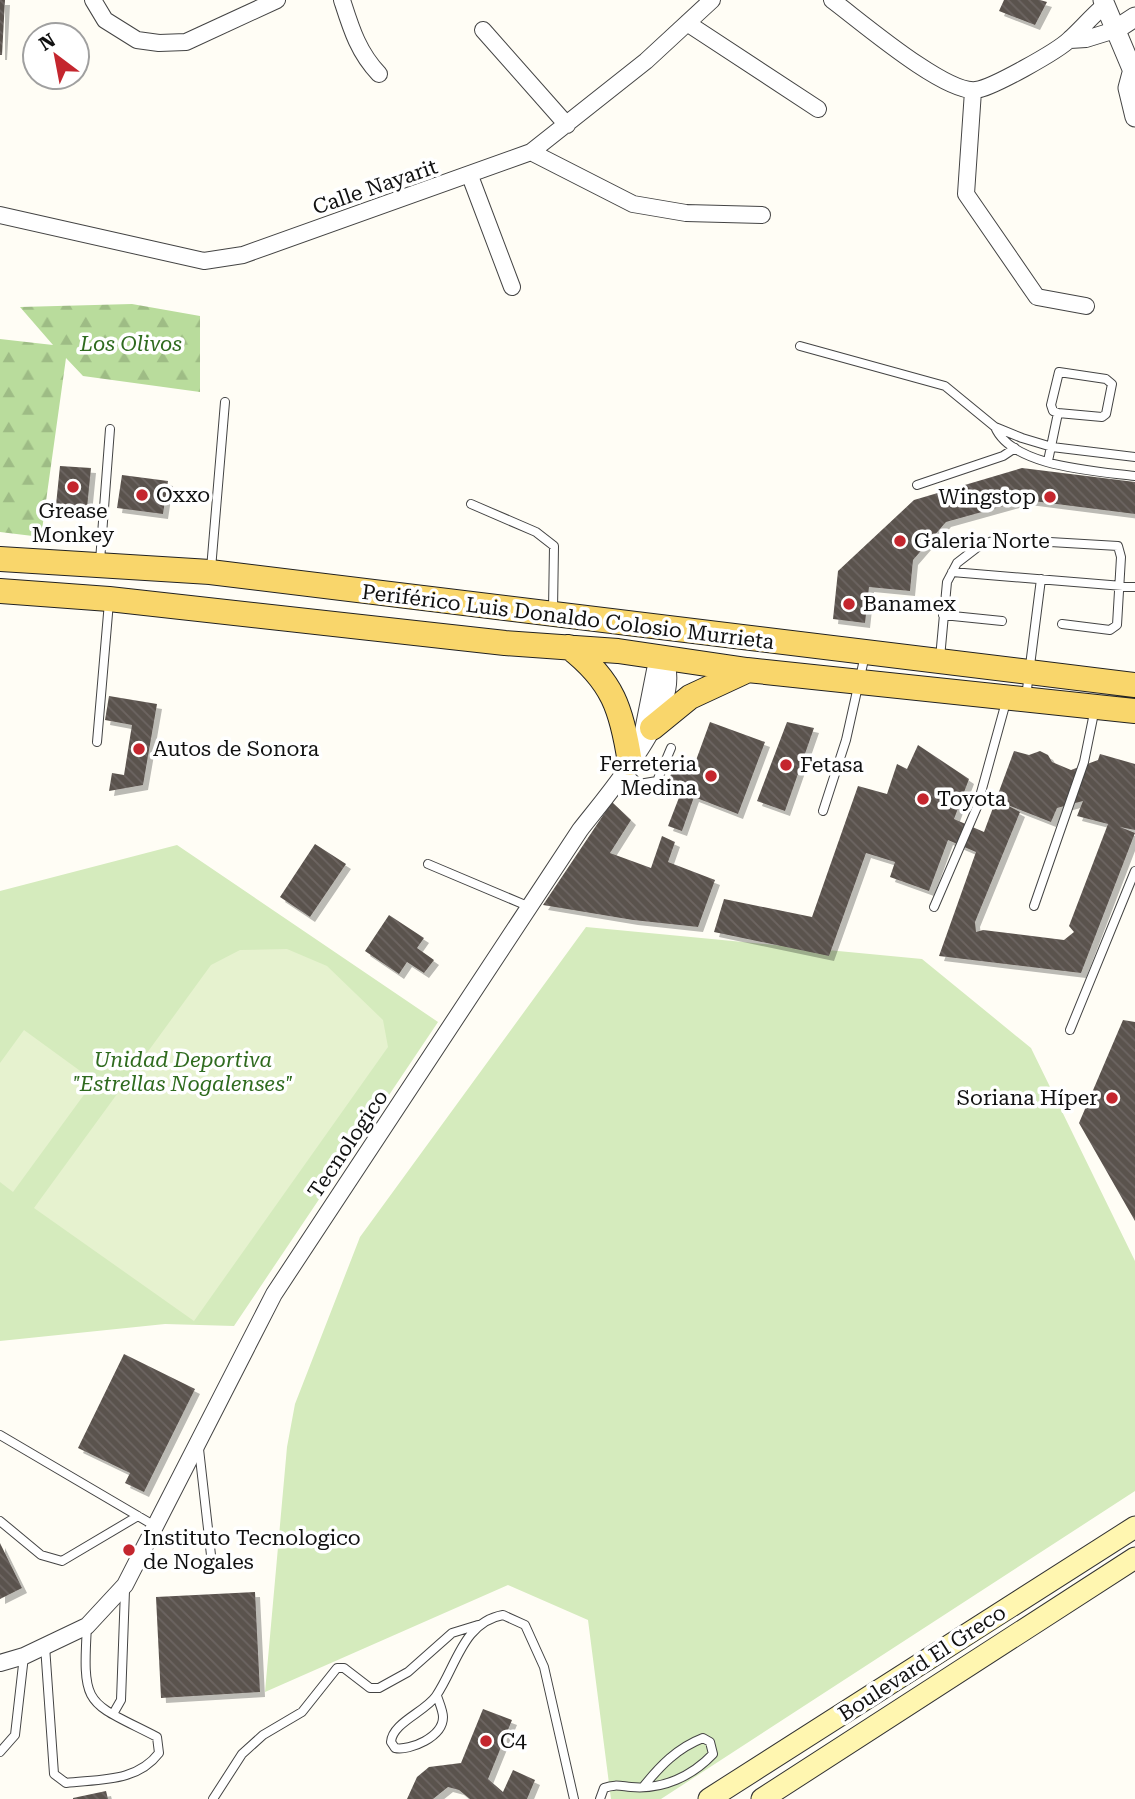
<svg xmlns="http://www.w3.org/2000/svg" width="1135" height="1799" font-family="'Roboto Serif',serif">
<defs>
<pattern id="forest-firs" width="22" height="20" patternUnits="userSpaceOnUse" patternTransform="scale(1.75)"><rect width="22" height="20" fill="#b9dc9c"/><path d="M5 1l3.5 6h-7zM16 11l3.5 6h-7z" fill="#9ebc85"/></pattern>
<pattern id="building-back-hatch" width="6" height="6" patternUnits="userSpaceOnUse" patternTransform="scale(1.75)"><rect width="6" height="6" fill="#5a524d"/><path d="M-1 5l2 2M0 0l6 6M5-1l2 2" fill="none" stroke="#6d6662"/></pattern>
<filter id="shadow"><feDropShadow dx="5" dy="5" stdDeviation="0" flood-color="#0004"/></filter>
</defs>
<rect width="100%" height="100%" fill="#fffdf5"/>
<!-- green -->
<path fill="#d5ebbd" d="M177 845 438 1022 234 1326 165 1324 0 1341V891Z
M586 927 922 959 1031 1048 1135 1261V1491L661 1799H611L588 1620 508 1585 265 1692 287 1447 295 1404 360 1237Z"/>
<!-- forest -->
<path fill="url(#forest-firs)" d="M132 304 200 316V392L83 376 66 358 41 537 0 532V339L53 345 20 307Z"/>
<!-- pitch -->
<path fill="#e6f2cf" d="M287 949 327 966 383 1020 388 1047 194 1321 34 1208 211 965 240 950Z
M24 1030 94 1081 13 1192 0 1182V1063Z"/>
<!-- building -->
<path fill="url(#building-back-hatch)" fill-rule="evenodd" filter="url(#shadow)" d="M0 0H5L2 55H0Z
M1004 0H1040L1047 2 1035 25 999 11Z
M60 466 91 468 87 508 56 505Z
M1022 468 1135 482V514L1025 500 946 522 913 560 910 591 869 587 865 623 833 619 838 571 914 500Z
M122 475 168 481 163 514 117 508Z
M109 696 157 704 143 785 109 791 112 773 124 775 132 725 105 720Z
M710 722 765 742 738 814 694 797 682 831 668 826 680 795 665 789 678 757 695 763Z
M787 722 814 728 785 811 757 801Z
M918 745 969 779 954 819 984 832 1014 751 1029 755 1040 751 1048 755 1052 762 1071 770 1098 760 1100 754 1135 764V830L1120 827 1135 833 1081 973 939 956 976 852 948 840 929 891 890 877 895 862 866 853 829 956 714 932 724 899 812 917 858 786 887 794 897 764 907 769ZM1083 801 1077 816 1108 824 1069 926 1074 932 1064 940 983 930 976 932 975 922 1020 812 1005 804 1051 822 1057 808Z
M612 802 631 820 610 853 651 868 662 836 675 842 668 862 715 880 698 927 633 920 543 905Z
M315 844 346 864 310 917 280 897Z
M389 915 424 938 417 948 434 960 424 973 407 962 399 974 365 951Z
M1123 1020 1135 1022V1221L1079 1123Z
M124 1354 195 1389 144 1492 125 1483 130 1473 78 1448Z
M0 1543 22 1588 0 1599Z
M255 1592 260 1692 161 1698 156 1597Z
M483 1709 512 1720 488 1779 503 1792 513 1770 535 1780 527 1799H470L459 1790 448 1787 433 1799H407L417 1777 429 1767 461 1763Z
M106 1791 108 1799H73V1798Z"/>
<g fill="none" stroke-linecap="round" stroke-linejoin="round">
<!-- service casing -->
<g stroke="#444" stroke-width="10">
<path id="service" d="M800 346 945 386 995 427 1022 438 1052 447 1135 457
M995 427C1012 467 1096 471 1135 476
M1048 461 1058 413 1102 417 1106 414 1112 384 1106 379 1059 372 1051 405 1053 411 1058 413
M917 485 1003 456 1015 448
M471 504 536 532 554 546 553 610
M100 561 110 429
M211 569 225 402
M952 572 1135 587
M943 615 1002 621
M940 658 947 582 957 563 979 546 998 539 1118 546 1121 557 1117 625 1110 630 1062 624
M1026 697 1041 579
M97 742 109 602
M626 771 639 784 657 781 671 748
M823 811 846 740 865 655
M428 864 530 907
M1034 906 1084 762 1095 708
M934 907 977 807 1006 702
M1070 1030 1135 871
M0 1435 155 1526
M199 1449 212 1564
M0 1521 41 1555 62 1561 138 1516
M45 1646 54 1774 66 1783C101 1779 137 1782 159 1753L157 1737C87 1701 82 1709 87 1626
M437 1696C439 1702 443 1711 443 1717 443 1737 410 1751 395 1748L391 1742C392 1723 425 1712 436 1696 456 1667 463 1622 503 1615L525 1625 544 1667 574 1799
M113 1714 121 1700 125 1590
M0 1752 15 1735 24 1656
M213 1799 242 1754 263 1735 302 1712 337 1668H344L370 1688H379L408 1672 452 1633 478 1625
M600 1799 604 1788C615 1784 620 1786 631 1787 663 1790 692 1776 713 1754L710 1742 703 1738C677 1748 660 1766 643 1787"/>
</g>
<!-- minor casing -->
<g stroke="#444" stroke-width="18">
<path id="minor" d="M93 0 105 20 137 40 159 43 186 42 277 0
M342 0C351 28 358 52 379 74
M832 0C859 20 945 94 976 90 992 88 1058 51 1070 39 1082 28 1092 16 1105 5
M687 23 818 109
M483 30 567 125
M1070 40 1086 39 1115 30
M973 91 966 194 1037 297 1086 306
M531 152 633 204 686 213 762 215
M470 176 512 287
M0 215 204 261 243 255 531 152 646 61 712 0
M0 1663 24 1656 87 1626 125 1585 274 1294 580 830C607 795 688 704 664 659L655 670 640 746"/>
</g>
<!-- tertiary casing -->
<g stroke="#444" stroke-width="21">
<path id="tertiary" d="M1103 0 1135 76
M1115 30 1135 17
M1132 73 1128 88 1135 117"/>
</g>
<!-- secondary casing -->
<g stroke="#333" stroke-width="23">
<path id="secondary" d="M709 1799 1135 1527
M762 1799 1135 1558"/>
</g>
<!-- primary casing -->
<g stroke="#222" stroke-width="26">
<path id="primary" d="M0 559 210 572 1135 685
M0 591 109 599 505 643 618 651 747 670 1135 711
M569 647C613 681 622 710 630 763
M652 728 690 697 746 671"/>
</g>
<!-- service -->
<use href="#service" stroke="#fff" stroke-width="8"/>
<!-- minor -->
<use href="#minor" stroke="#fff" stroke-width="16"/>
<!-- tertiary -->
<use href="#tertiary" stroke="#fff" stroke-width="19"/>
<!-- secondary -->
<use href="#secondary" stroke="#fff6b0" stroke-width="21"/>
<!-- primary -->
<use href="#primary" stroke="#f9d66b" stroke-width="24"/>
</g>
<!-- markers -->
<g fill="#c4262e" stroke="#fff" stroke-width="2.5">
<circle cx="73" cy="487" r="7"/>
<circle cx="142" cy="495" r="7"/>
<circle cx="1050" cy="497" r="7"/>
<circle cx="900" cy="541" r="7"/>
<circle cx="849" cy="604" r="7"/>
<circle cx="139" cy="749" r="7"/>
<circle cx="786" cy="765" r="7"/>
<circle cx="711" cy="776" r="7"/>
<circle cx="923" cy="799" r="7"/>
<circle cx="1112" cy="1098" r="7"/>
<circle cx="129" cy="1550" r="7"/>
<circle cx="486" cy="1741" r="7"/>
</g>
<g text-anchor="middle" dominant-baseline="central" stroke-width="7" stroke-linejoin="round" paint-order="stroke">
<!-- street labels -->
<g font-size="21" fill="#111" stroke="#fff">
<text transform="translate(375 187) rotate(-19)">Calle Nayarit</text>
<text transform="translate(568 617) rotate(7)">Periférico Luis Donaldo Colosio Murrieta</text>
<text transform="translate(348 1144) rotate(-56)">Tecnologico</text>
<text transform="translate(922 1663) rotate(-33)">Boulevard El Greco</text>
</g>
<!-- park labels -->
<g font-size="21" font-style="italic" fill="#2f6b1f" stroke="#fff">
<text x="131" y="344">Los Olivos</text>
<text x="183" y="1060">Unidad Deportiva<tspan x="183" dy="24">"Estrellas Nogalenses"</tspan></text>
</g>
<!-- poi labels -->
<g font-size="21" fill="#111" stroke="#fff" text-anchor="start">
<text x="156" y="495">Oxxo</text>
<text x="1036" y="497" text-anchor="end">Wingstop</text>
<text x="73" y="511" text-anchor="middle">Grease<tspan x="73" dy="24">Monkey</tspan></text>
<text x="914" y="541">Galeria Norte</text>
<text x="863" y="604">Banamex</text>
<text x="153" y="749">Autos de Sonora</text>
<text x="697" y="764" text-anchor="end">Ferreteria<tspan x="697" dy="24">Medina</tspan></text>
<text x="800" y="765">Fetasa</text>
<text x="937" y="799">Toyota</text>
<text x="1098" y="1098" text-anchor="end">Soriana Híper</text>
<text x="143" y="1538">Instituto Tecnologico<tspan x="143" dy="24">de Nogales</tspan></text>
<text x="500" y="1741">C4</text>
</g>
</g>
<!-- north arrow -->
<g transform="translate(56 56) rotate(328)"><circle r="33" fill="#ffffff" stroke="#a0a0a0" stroke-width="2"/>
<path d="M0-5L12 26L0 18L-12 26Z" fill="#c4262e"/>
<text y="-10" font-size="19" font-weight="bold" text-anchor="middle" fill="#111111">N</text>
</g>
</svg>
